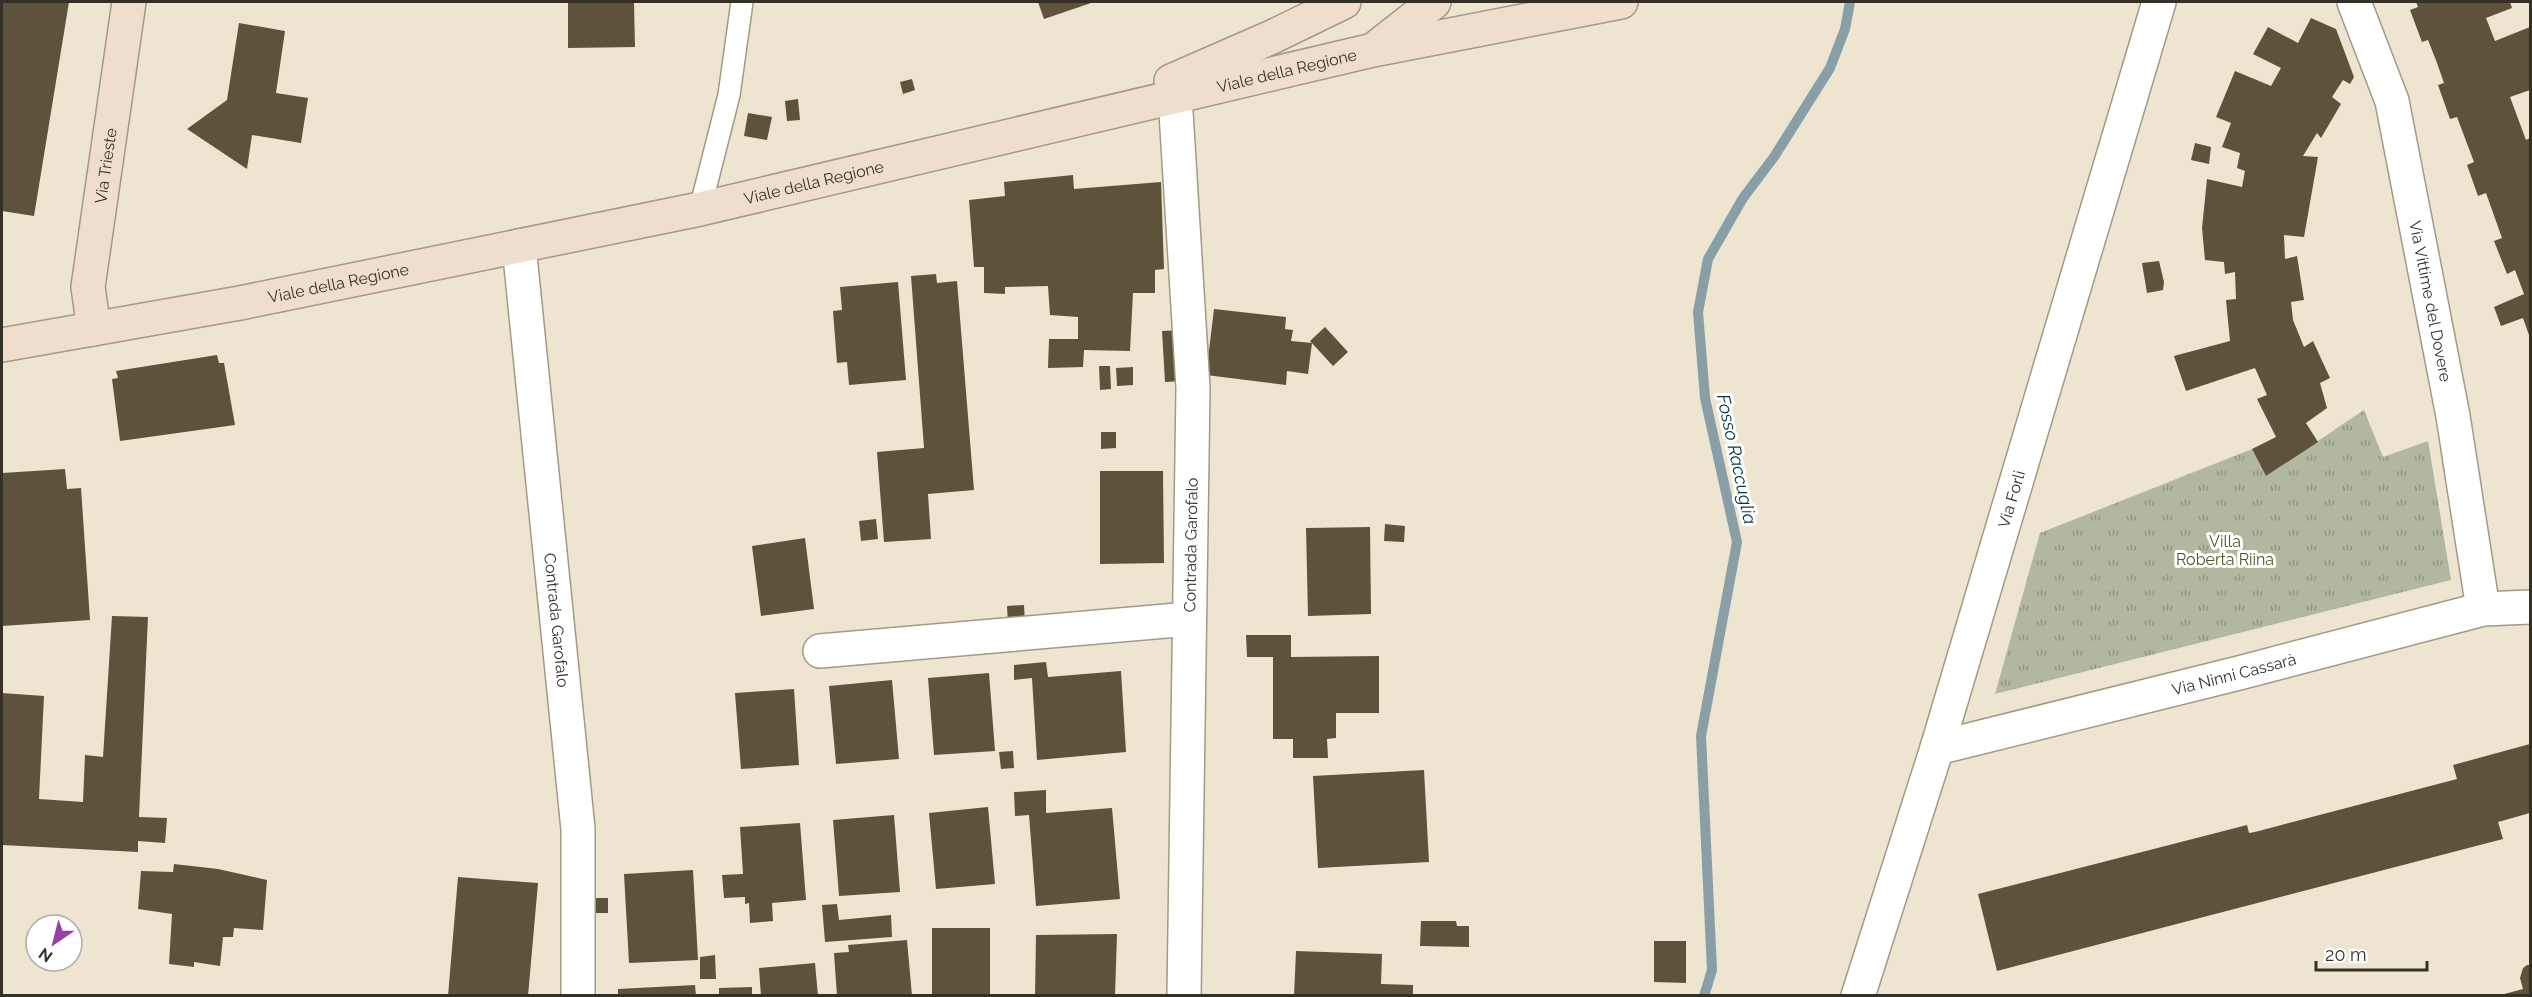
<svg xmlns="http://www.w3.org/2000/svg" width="2532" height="997" font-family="Raleway,sans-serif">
<defs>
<pattern id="grass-tufts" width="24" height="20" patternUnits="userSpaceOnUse" patternTransform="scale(1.5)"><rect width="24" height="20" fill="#b2b8a0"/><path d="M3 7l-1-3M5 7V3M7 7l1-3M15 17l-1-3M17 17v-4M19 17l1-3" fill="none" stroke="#929682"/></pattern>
</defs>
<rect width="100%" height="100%" fill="#ede5d0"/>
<!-- grass -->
<path fill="url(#grass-tufts)" d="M2364 410 2383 457 2428 441 2451 580 1995 694 2040 533 2252 449 2266 476Z"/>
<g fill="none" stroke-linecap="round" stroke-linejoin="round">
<!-- stream -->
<path stroke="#899fa7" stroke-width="10" d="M1704 996 1712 970 1701 736 1737 542 1705 398 1698 312 1708 259 1743 198 1774 157 1830 68 1845 29 1850 2"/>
</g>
<!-- building -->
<path fill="#5d533a" d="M2 2H69L34 216 2 211Z
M568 2H634L635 47 568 48Z
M1038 2H1094L1044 19Z
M2416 2H2510L2512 8 2486 18 2495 41 2530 27V90L2510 97 2526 140 2530 138V338L2523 318 2501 326 2494 307 2524 294 2515 270 2507 274 2494 241 2502 238 2486 193 2478 196 2467 165 2474 162 2457 117 2450 119 2438 85 2444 83 2437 63 2428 40 2422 42 2410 10 2418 7Z
M2311 18 2336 29 2354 77 2350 84 2343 80 2332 97 2341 104 2321 138 2317 133 2303 156 2318 157 2304 237 2284 235 2285 259 2297 256 2304 300 2291 302 2293 320 2304 347 2313 341 2330 378 2320 383 2327 408 2306 423 2318 442 2266 476 2252 449 2276 437 2257 399 2267 395 2255 368 2186 391 2174 356 2230 341 2226 300 2236 299 2235 272 2225 274 2224 262 2205 260 2202 228 2207 179 2242 187 2245 171 2237 168 2240 153 2222 147 2231 123 2216 117 2235 71 2271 86 2281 68 2253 54 2268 27 2298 43Z
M239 23 285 31 276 93 308 98 301 143 252 135 247 169 187 129 227 100Z
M912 79 915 90 903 94 900 82Z
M798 99 800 120 787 121 785 101Z
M748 113 772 117 767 140 744 136Z
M2195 143 2211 147 2209 164 2191 160Z
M1073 175 1074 189 1161 182 1164 269 1155 270V293H1133L1130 351 1084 350 1083 367 1048 368 1049 339H1078V317L1050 315 1048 286 1005 287V294L984 293V267H974L969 200 1005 196 1004 182Z
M2159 261 2164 282 2163 290 2147 293 2142 263Z
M936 274 937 283 957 281 974 490 928 494 931 539 884 542 877 452 924 448 911 276Z
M898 282 906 380 849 385 847 362 837 363 833 311 842 310 840 287Z
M1214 309 1286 317 1285 329 1293 330 1291 341 1312 343 1308 374 1287 371 1286 385 1206 375Z
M1325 327 1348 352 1333 366 1310 341Z
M1180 330 1183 381 1165 382 1162 331Z
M217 355 219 363H224L235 425 120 441 112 379 118 378 116 371Z
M1099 366H1110L1111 389 1100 390Z
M1133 367V385L1117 386 1116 368Z
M1101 432H1116V448L1101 449Z
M65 469 67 489 81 488 90 620 2 626V473Z
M1100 471H1163L1164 563 1100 564Z
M876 519 878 539 861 541 859 521Z
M1385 524 1405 526 1404 542 1384 541Z
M1370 527 1371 614 1308 616 1306 528Z
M805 538 814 609 761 616 752 546Z
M1024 605 1025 623 1008 624 1007 606Z
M112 616 148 617 139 817 167 818 165 843 138 841V852L2 845V693L44 696 39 799 83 802 85 755 103 757Z
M1246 635H1291V657L1379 656V713H1336V738L1327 739 1328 758H1293V739H1273V657H1247Z
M1046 662 1048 677 1121 671 1126 752 1037 760 1032 678 1014 680V665Z
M989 673 995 751 934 755 928 678Z
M892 680 899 759 836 764 829 686Z
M794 689 799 765 741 769 735 693Z
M2530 744V813L2498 822 2503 839 1997 971 1978 894 2247 825 2249 833 2255 832 2457 779 2453 765Z
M1013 751 1014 768 1001 769 999 752Z
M1424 770 1429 862 1318 868 1313 776Z
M1046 790V813L1112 808 1120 899 1036 906 1029 815 1015 816 1014 792Z
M988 807 995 884 936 889 929 813Z
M894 815 900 892 839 896 833 820Z
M800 823 806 900 772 903 773 921 750 923 749 903 745 904V897L724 898 722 875 743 874 740 827Z
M174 864 218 869 267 880 263 930 234 928 233 937H223L220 966 194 962V967L169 964 172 914 138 909 141 871 173 872Z
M693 870 698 960 629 963 624 874Z
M458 877 538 883 528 996H448Z
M591 898H608V913H591Z
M837 904 839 920 891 915 892 937 825 942 822 905Z
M1421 921H1456L1457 926H1469V947L1420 946Z
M932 928H990V996H932Z
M1117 934 1115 996H1035L1036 935Z
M907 940 912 996H837L834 953 849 952 848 945Z
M1654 941H1686V983L1654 982Z
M1296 951 1382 954 1381 984 1413 985V996H1294Z
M715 955 716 979H700V957Z
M815 963 818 996H761L759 968Z
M2527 965H2530V996H2497L2523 989 2520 978 2523 968Z
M695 985 696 996H618V989Z
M752 987V996H719V988Z"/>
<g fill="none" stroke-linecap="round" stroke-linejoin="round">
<!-- lane casing -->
<g stroke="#a29a87" stroke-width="24">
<path id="lane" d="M700 209 729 95 742 2"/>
</g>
<!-- street casing -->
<g stroke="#a29a87" stroke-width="36">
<g id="street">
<path id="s1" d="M2354 2 2392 101 2453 416 2483 609"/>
<path d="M1175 96 1193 388 1184 996"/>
<path id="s2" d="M519 246 578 829V996"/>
<path d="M820 651 1189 619"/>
<path id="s3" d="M1937 748 2239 673 2483 609 2530 607"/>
<path id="s4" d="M1858 996 1937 748 2159 2"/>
</g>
</g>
<!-- secondary casing -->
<g stroke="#a29a87" stroke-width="36">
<g id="secondary">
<path d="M1377 47 1434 2"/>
<path d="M1171 81 1274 36 1344 2"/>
<path id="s5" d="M94 329 88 287 129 2"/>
<path id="s6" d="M2 345 240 303 700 209 1373 50 1621 2"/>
</g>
</g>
<!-- lane -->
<use href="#lane" stroke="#fff" stroke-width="21"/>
<!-- street -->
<use href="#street" stroke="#fff" stroke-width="33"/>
<!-- secondary -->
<use href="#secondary" stroke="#f0decd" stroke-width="33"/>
</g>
<g text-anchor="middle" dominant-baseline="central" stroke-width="6" stroke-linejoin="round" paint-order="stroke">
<!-- street labels -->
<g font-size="16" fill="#343028" stroke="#fff">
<text stroke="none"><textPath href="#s6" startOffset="1314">Viale della Regione</textPath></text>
<text stroke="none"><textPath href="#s5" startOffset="165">Via Trieste</textPath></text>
<text stroke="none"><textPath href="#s6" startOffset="828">Viale della Regione</textPath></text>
<text stroke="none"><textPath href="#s6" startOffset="342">Viale della Regione</textPath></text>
<text stroke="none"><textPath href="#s1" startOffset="310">Via Vittime del Dovere</textPath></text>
<text stroke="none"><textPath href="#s4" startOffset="520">Via Forlì</textPath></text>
<text transform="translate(1191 545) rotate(-89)">Contrada Garofalo</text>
<text stroke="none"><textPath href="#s2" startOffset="376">Contrada Garofalo</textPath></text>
<text stroke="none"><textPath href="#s3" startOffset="306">Via Ninni Cassarà</textPath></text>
</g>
<!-- park labels -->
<g font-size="16" fill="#4e5828" stroke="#fff">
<text x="2225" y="541">Villa<tspan x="2225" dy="18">Roberta Riina</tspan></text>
</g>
<!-- water labels -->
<g font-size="18" font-style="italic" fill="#003343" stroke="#fff">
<text transform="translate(1737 459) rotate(78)">Fosso Raccuglia</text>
</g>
</g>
<!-- border -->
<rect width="2532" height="997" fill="none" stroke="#343028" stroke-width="6"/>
<!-- north arrow -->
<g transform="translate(54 943) rotate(215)"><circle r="28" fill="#ffffff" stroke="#aeaca9" stroke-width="1.5"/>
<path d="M0-4.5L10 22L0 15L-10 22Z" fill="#9b3da6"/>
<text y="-9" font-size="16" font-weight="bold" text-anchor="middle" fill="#343028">N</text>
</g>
<!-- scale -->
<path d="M2316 961v9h111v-9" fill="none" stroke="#343028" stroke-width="3"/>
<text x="2325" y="961" font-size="18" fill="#343028" stroke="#ffffff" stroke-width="4.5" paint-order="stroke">20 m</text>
</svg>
